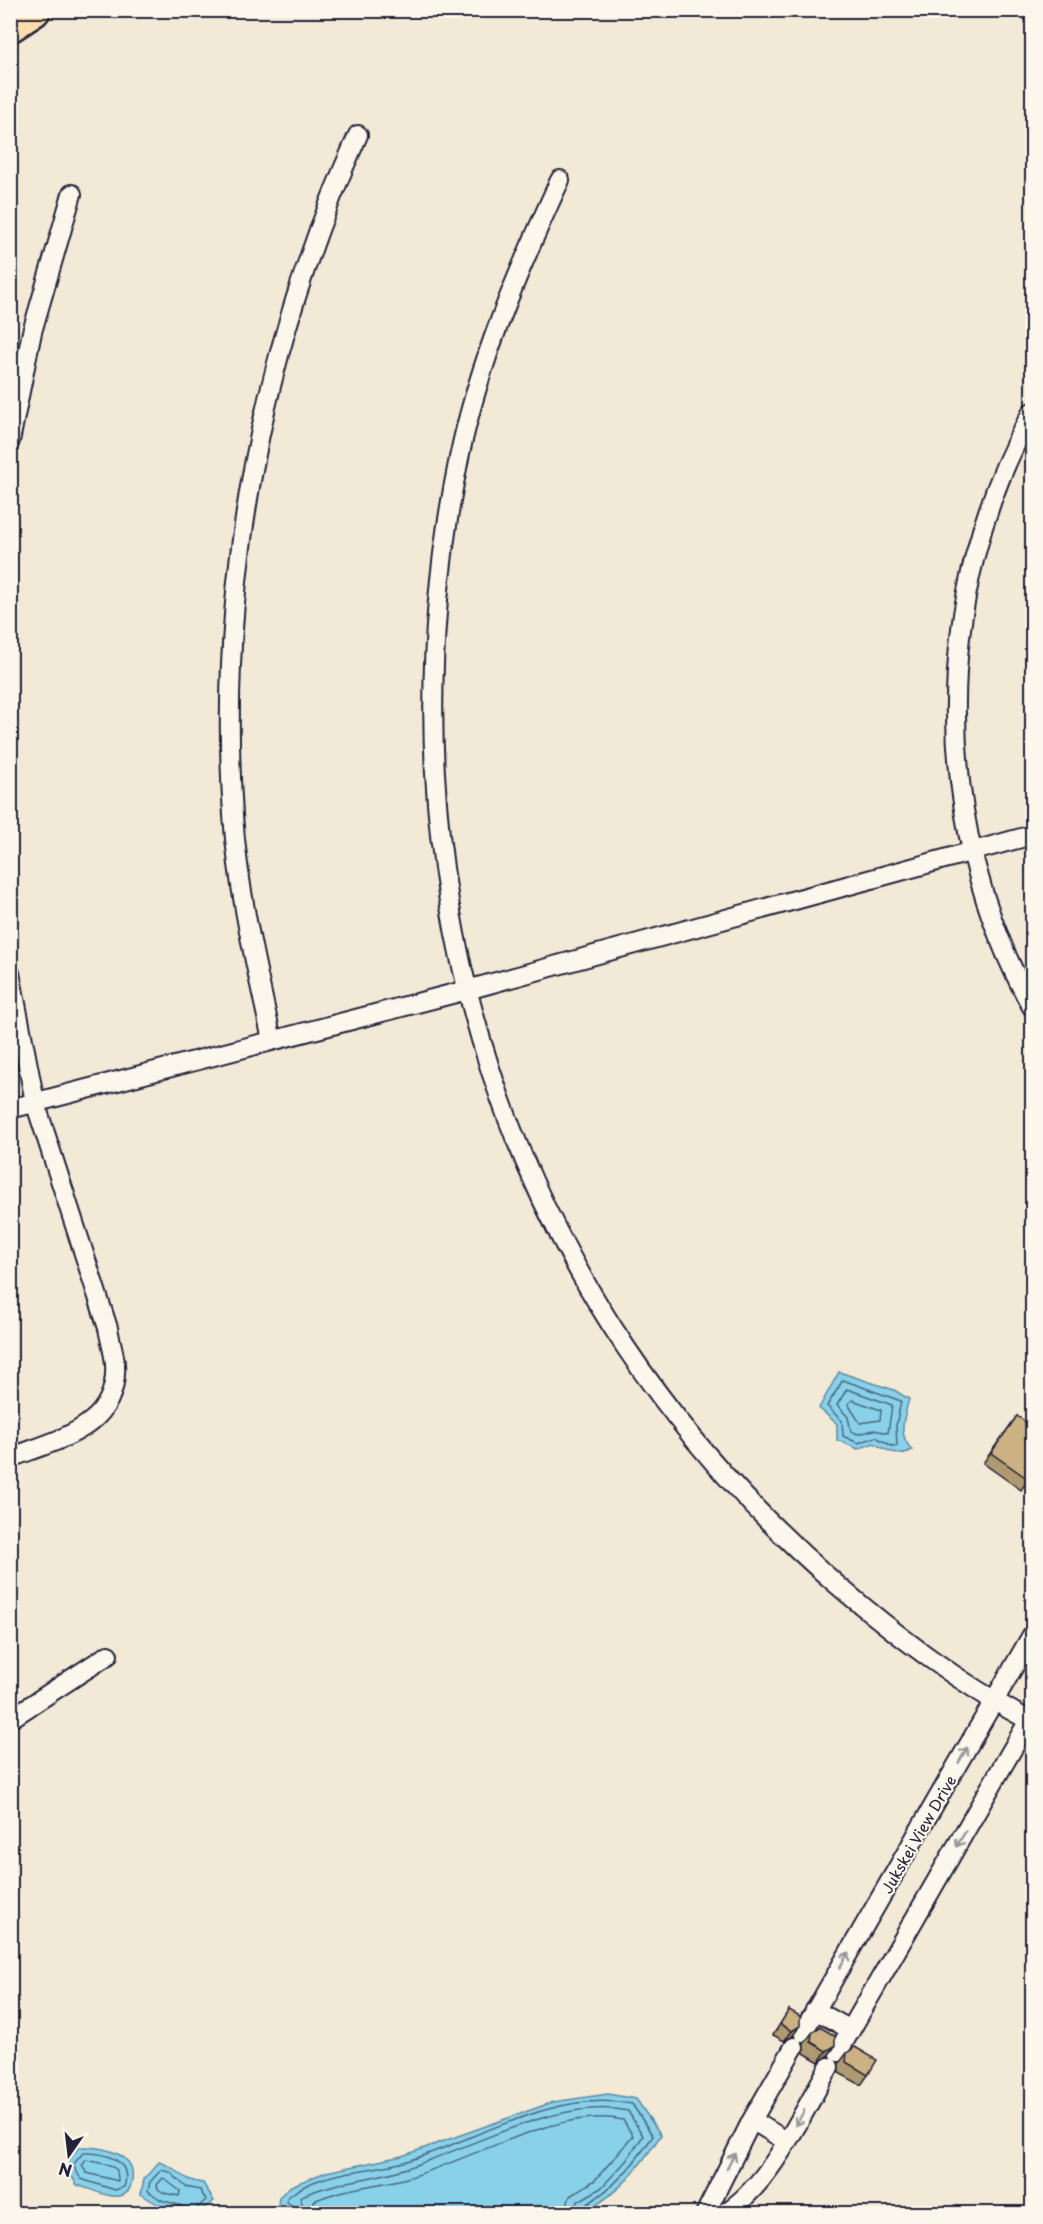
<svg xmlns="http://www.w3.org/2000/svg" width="1043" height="2224" font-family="'Playpen Sans',sans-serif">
<rect width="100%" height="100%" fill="#f2e9d7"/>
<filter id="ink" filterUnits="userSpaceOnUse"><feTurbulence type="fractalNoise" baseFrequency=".0167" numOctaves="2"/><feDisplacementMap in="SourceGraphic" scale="12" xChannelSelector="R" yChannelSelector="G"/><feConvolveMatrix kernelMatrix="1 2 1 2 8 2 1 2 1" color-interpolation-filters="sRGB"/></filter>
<g filter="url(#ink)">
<!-- water -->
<path fill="#88d1e9" stroke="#5f8ba3" stroke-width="1.5" d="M839 1372 894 1390 909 1399C904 1418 897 1434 912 1450 899 1458 886 1450 874 1443L858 1449 837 1440V1424L819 1408Z
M608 2094 636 2099 661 2135C636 2171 621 2192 583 2213L310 2214 293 2212 278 2205 279 2197 291 2186 326 2172 402 2156 553 2102Z
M79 2147C102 2146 140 2153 131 2184 130 2189 128 2193 123 2195 111 2200 89 2188 77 2185L65 2165Z
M159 2162C180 2168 181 2181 203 2183L214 2201C191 2222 164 2210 141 2194L144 2179Z"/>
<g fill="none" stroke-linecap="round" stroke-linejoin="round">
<!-- shore -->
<path stroke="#4b6881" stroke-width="1.5" d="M843 1380 901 1401 896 1426 897 1446H892L876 1437 858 1443 843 1436 842 1421 827 1406Z
M847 1389 892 1405 888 1433 874 1430 858 1434 851 1431 848 1417 837 1405Z
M852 1400 881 1410 880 1420 860 1423 848 1404Z
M83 2153C105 2152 133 2160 124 2187L115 2190 81 2179 73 2165Z
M86 2160 110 2165 117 2170 118 2181 87 2173 82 2166Z
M163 2178 180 2191 179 2196 164 2193 158 2189 157 2185Z
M185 2214 182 2206 161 2200 148 2191 150 2182 161 2170 170 2172 186 2187 200 2190 206 2200 197 2208 195 2214
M297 2214 296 2208 287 2202V2198C316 2171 367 2172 404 2162 477 2140 554 2089 632 2104L653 2136C631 2168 616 2186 583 2207L581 2214
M305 2214 300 2197C334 2181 372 2180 407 2168 473 2147 558 2097 628 2111L643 2136 626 2161 601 2188 577 2202 573 2214
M314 2214V2201C343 2188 376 2186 407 2178 469 2161 560 2106 623 2120L633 2136 595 2180 570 2196 564 2214"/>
<!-- street casing -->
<g stroke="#22223b" stroke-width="22">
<path id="street" d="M560 180C519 269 479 361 459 458 372 880 507 1300 835 1583 897 1636 960 1684 1032 1722
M1032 412C930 595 931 825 1032 1007
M10 441 32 332 72 194
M10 973 35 1102 108 1328C110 1340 114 1352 115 1364 119 1428 58 1439 10 1458
M272 1040C256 966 238 891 233 815 217 581 262 348 358 135
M10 1109 467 990 1032 835
M10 1719 108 1655
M815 2010 851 2030
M803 2032 1032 1635
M838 2052 1032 1715
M752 2120 786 2141
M705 2214 752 2120 794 2047
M723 2214C770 2186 802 2114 829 2067"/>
</g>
<!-- highway casing -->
<g stroke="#22223b" stroke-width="38">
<path id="highway" d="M10 25 33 10"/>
</g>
<!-- street -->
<use href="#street" stroke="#fbf7ec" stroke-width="18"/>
<!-- highway -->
<use href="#highway" stroke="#f9deab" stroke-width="33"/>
</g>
<!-- wall -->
<path fill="#af9970" stroke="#22223b" stroke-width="1.5" d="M1017 1416 1032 1474 1021 1490 983 1463Z
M789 2010 793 2036 784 2041 773 2035Z
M812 2033 835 2046 828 2056 819 2062 804 2053V2043Z
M847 2053 868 2075 861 2085 839 2073V2063Z"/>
<!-- shaded-wall -->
<path fill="#8f7d5b" stroke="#22223b" stroke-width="1.5" d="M800 2026 793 2036 784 2041 792 2031Z
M835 2046 828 2056 819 2062 826 2051Z"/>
<!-- building -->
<path fill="#ccb282" stroke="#22223b" stroke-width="1.5" d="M1017 1416 1032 1426V1473L1028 1479 991 1453Z
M789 2010 800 2016V2026L792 2031 780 2024Z
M820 2027 835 2036V2046L826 2051 811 2042 812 2033Z
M855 2047 877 2060 868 2075 846 2062 847 2053Z"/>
<!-- one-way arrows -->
<defs><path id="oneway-shaft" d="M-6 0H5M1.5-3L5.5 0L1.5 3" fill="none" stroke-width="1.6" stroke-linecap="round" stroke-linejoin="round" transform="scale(1.5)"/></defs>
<g stroke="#99979c">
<use href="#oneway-shaft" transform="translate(963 1755) rotate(-60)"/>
<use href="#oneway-shaft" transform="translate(961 1839) rotate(120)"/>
<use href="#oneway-shaft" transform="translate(844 1960) rotate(-60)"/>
<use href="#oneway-shaft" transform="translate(800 2118) rotate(120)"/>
<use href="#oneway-shaft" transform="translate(731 2161) rotate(-62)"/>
</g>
</g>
<g text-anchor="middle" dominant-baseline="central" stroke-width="4.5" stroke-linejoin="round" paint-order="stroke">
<!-- street labels -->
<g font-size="15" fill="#22223b" stroke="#fbf7ec">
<text transform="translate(918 1834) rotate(-60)">Jukskei View Drive</text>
</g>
</g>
<!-- margin -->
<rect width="1043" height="2224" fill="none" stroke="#fbf7ec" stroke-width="36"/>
<rect x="18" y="18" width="1007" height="2188" fill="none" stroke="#22223b" stroke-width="2" filter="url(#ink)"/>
<!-- north arrow -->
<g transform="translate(69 2155) rotate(194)" stroke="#fbf7ec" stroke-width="4.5" paint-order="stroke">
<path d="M0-4.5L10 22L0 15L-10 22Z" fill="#22223b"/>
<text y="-9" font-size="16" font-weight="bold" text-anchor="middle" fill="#22223b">N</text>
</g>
</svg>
